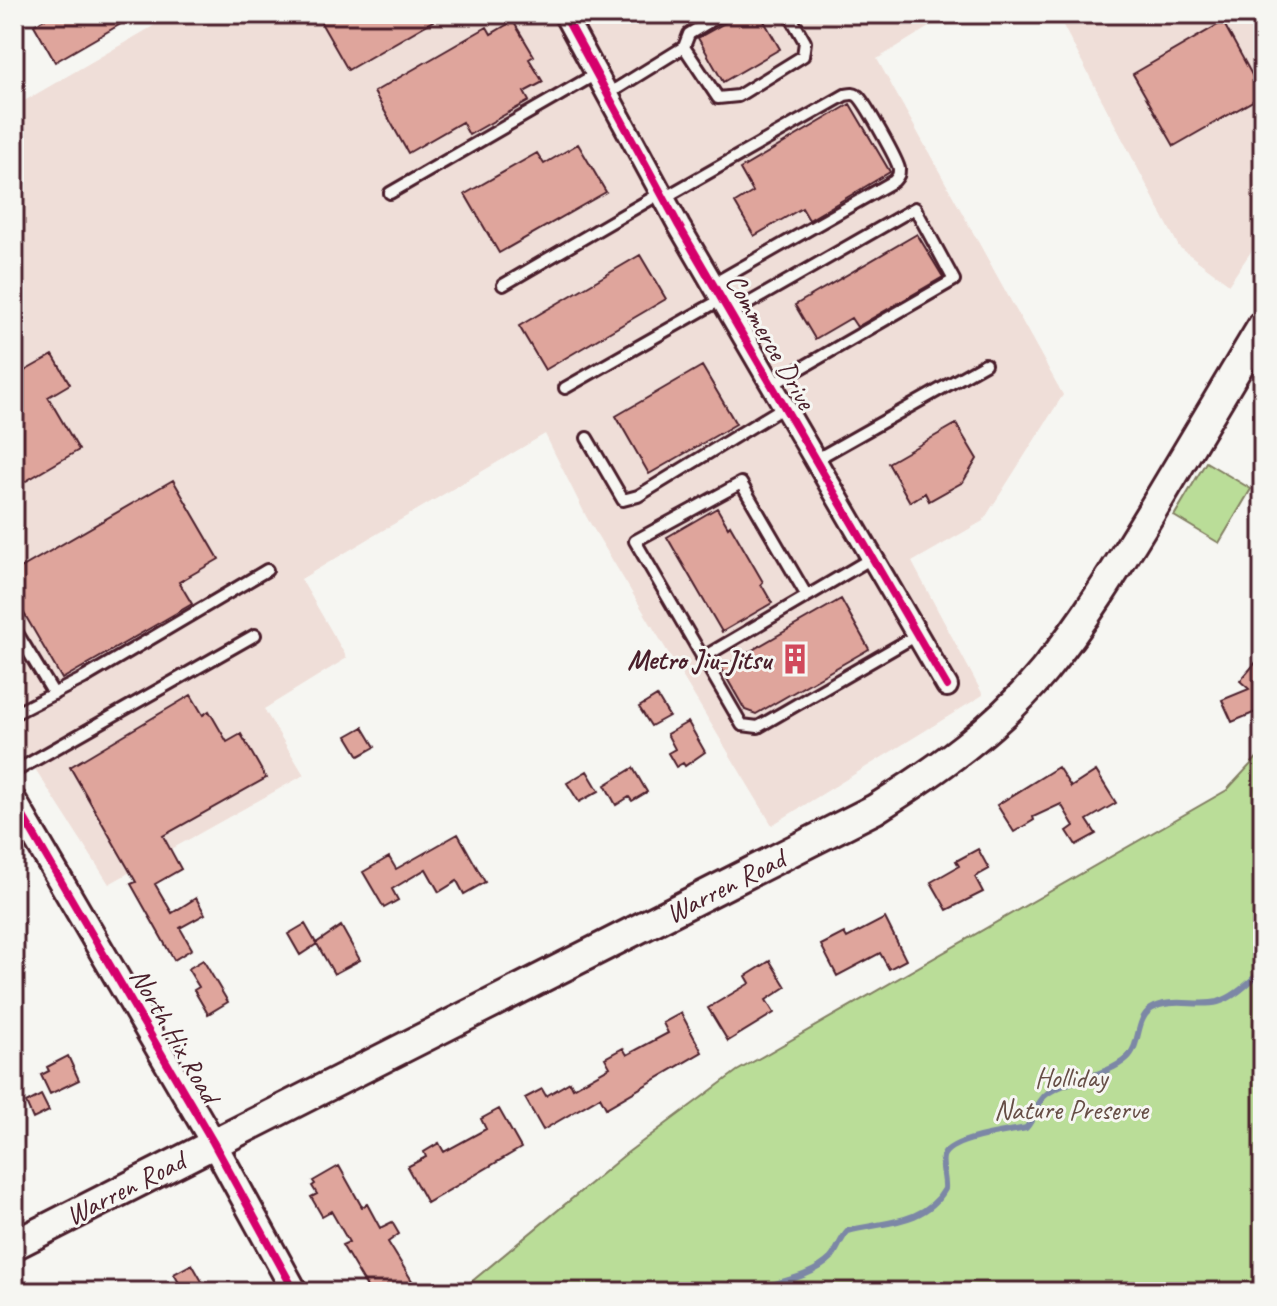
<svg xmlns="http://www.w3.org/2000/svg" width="1277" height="1306" font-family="Caveat,sans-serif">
<rect width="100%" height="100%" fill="#f6f6f2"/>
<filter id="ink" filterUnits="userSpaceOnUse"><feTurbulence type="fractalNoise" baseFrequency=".0125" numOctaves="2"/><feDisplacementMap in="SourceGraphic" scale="16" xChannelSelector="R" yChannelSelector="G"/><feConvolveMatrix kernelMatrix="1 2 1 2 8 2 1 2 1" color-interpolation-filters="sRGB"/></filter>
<g filter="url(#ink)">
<!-- built -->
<path fill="#efded8" d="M174 14H950L877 59 1063 395 983 521 912 562 983 695 772 825 587 518 545 434 301 579 347 658 264 709 304 775 109 884 14 736V366L16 364 14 360V107Z
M1057 14H1263V234L1229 284 1179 247Z"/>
<!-- green -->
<path fill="#badd98" stroke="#827e62" stroke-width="2" d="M1206 462 1251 489 1219 543 1174 516Z
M1263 751V1292H459L627 1153 737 1071 1227 790Z"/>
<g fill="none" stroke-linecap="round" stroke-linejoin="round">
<!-- stream -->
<path stroke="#7c87a6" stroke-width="6" d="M748 1292C774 1282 810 1279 831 1258 838 1250 840 1239 848 1231 881 1222 925 1225 945 1189 946 1179 941 1167 943 1157 948 1138 1008 1132 1026 1128 1036 1118 1036 1101 1048 1093 1072 1077 1106 1077 1127 1058 1141 1045 1135 1020 1151 1009 1169 997 1198 1007 1218 1002 1236 997 1250 981 1263 970"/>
</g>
<!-- building -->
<path fill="#dfa59c" stroke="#4a1f2b" stroke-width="2" d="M53 14H138L55 62 34 25Z
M316 14H445L348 70Z
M741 14H760L780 49 723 82 698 38Z
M513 21 534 56 529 59 543 82 524 92 529 101 469 135 462 122 408 153 374 92 487 27 491 34Z
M1223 22 1263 95 1174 146 1133 74Z
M850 104 890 172 809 220 802 208 754 236 735 203 753 192 740 169Z
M578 144 606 192 499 253 465 194 537 153 544 164Z
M917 234 943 277 857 327 851 318 815 339 795 305Z
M640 255 666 299 545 370 519 326Z
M53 355 70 384 48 397 79 450 14 488V377Z
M702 366 736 424 649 474 616 416Z
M956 424 977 459 963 482 929 501 925 493 910 502 888 463Z
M173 480 219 559 179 582 192 604 62 679 14 596V572Z
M717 508 728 527 730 525 763 582 761 584 772 603 722 632 667 537Z
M841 599 869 649 756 714 745 710 721 668Z
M1263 654V709L1232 722 1222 700 1249 689 1240 681Z
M191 695 203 715 209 711 227 742 241 734 266 778 163 836 181 869 155 884 172 913 196 898 205 914 180 928 192 949 174 960 131 884 136 882 70 767Z
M657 696 669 716 651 726 639 707Z
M688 722 705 752 685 766 683 763 676 767 668 753 675 749 667 734Z
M363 727 375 747 359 756 347 736Z
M1058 767 1071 787 1096 771 1116 803 1087 820 1096 834 1076 845 1067 831 1074 826 1061 804 1033 817 1034 820 1014 832 997 805Z
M633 768 647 792 632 801 629 797 616 805 605 785Z
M587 771 599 791 579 802 567 783Z
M458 834 485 882 464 894 457 881 439 892 426 869 392 889 398 900 384 908 363 872 389 857 396 869Z
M978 849 989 869 975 877 983 892 947 910 931 882 959 866 956 861Z
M885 918 906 960 889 969 880 953 837 976 821 945 844 933 847 938Z
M305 924 316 943 341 926 360 960 334 974 317 944 300 955 288 934Z
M203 960 228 1002 208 1014 194 990 199 987 188 969Z
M770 961 786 987 766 1000 774 1013 728 1041 708 1008 750 983 746 976Z
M681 1013 702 1052 606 1108 600 1097 543 1130 525 1098 542 1089 546 1096 570 1082 573 1088 610 1067 605 1058 623 1048 627 1055 668 1033 663 1023Z
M68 1056 79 1080 50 1094 41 1075 49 1071 47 1067Z
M41 1095 49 1111 33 1119 26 1103Z
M499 1109 521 1148 427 1203 407 1167 426 1157 424 1152 439 1143 444 1152 486 1129 481 1119Z
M339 1166 362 1207 367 1204 380 1228 392 1222 399 1234 388 1242 419 1292H370L342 1245 349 1242 331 1211 322 1216 311 1197 317 1194 312 1186 315 1184 313 1181Z
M192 1264 208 1292H184L174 1274Z"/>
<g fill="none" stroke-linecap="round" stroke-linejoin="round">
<!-- service casing -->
<g stroke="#4a1f2b" stroke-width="16">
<path id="service" d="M684 47 718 98 738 96 803 56 805 42 789 14
M608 94 684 47 689 34 722 14
M390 193 596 74
M664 198 845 95C851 94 853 93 858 96 865 102 898 161 899 169 899 176 898 176 894 181L713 284
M503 285 661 193
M730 314 915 208 954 280 772 385
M565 388 722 299
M587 438 623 500 638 496 784 407
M815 460 985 364
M807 596 741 483 635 541 742 725 758 727 917 635
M14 628 54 694
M702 658 872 558
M14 714 84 678 267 570
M14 772 255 635"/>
</g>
<!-- minor casing -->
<g stroke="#4a1f2b" stroke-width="26">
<path id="minor" d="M564 14 679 226 947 686"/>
</g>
<!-- tertiary casing -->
<g stroke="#4a1f2b" stroke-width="30">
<path id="tertiary" d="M14 801 213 1142 295 1292"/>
</g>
<!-- secondary casing -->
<g stroke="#4a1f2b" stroke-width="34">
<path id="secondary" d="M14 1245 875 809C937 770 997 728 1044 671 1084 622 1117 568 1150 514 1188 451 1226 388 1263 325"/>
</g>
<!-- service -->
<use href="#service" stroke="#f6f6f2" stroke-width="10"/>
<!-- minor -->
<use href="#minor" stroke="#f6f6f2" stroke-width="20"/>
<!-- tertiary -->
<use href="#tertiary" stroke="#f6f6f2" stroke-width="24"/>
<!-- secondary -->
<use href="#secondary" stroke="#f6f6f2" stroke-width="28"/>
<!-- cycleway casing -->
<g stroke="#f6f6f2" stroke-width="13">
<path id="cycleway" d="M564 14 679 226 947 686
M14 801 213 1142 295 1292"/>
</g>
<!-- cycleway -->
<use href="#cycleway" stroke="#d6006c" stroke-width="8"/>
</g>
</g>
<!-- icons -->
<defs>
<g id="building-bare" transform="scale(2.4)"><path d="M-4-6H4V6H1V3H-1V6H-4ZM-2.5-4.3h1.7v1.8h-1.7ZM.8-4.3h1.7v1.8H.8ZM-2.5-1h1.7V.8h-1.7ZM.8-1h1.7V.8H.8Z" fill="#d1495b" stroke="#f6f6f2" stroke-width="2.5" paint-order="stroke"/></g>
</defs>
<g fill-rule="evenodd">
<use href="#building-bare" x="795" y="659"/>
</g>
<g text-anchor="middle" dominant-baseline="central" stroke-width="6" stroke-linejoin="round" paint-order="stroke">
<!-- street labels -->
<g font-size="28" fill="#4a1f2b" stroke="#f6f6f2">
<text transform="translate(771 341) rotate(60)">Commerce Drive</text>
<text transform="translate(725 886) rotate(-27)">Warren Road</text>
<text transform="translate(175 1035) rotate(60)">North Hix Road</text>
<text transform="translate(125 1188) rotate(-27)">Warren Road</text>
</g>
<!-- poi labels -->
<g font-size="28" font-weight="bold" fill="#4a1f2b" stroke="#f6f6f2" text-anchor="end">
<text x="771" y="659">Metro Jiu-Jitsu</text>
</g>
<!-- park labels -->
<g font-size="28" fill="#664e46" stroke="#f6f6f2">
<text x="1071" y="1077">Holliday<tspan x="1071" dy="32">Nature Preserve</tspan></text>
</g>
</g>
<!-- margin -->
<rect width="1277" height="1306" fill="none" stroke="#f6f6f2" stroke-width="48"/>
<rect x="24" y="24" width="1229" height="1258" fill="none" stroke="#4a1f2b" stroke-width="3" filter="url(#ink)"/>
</svg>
